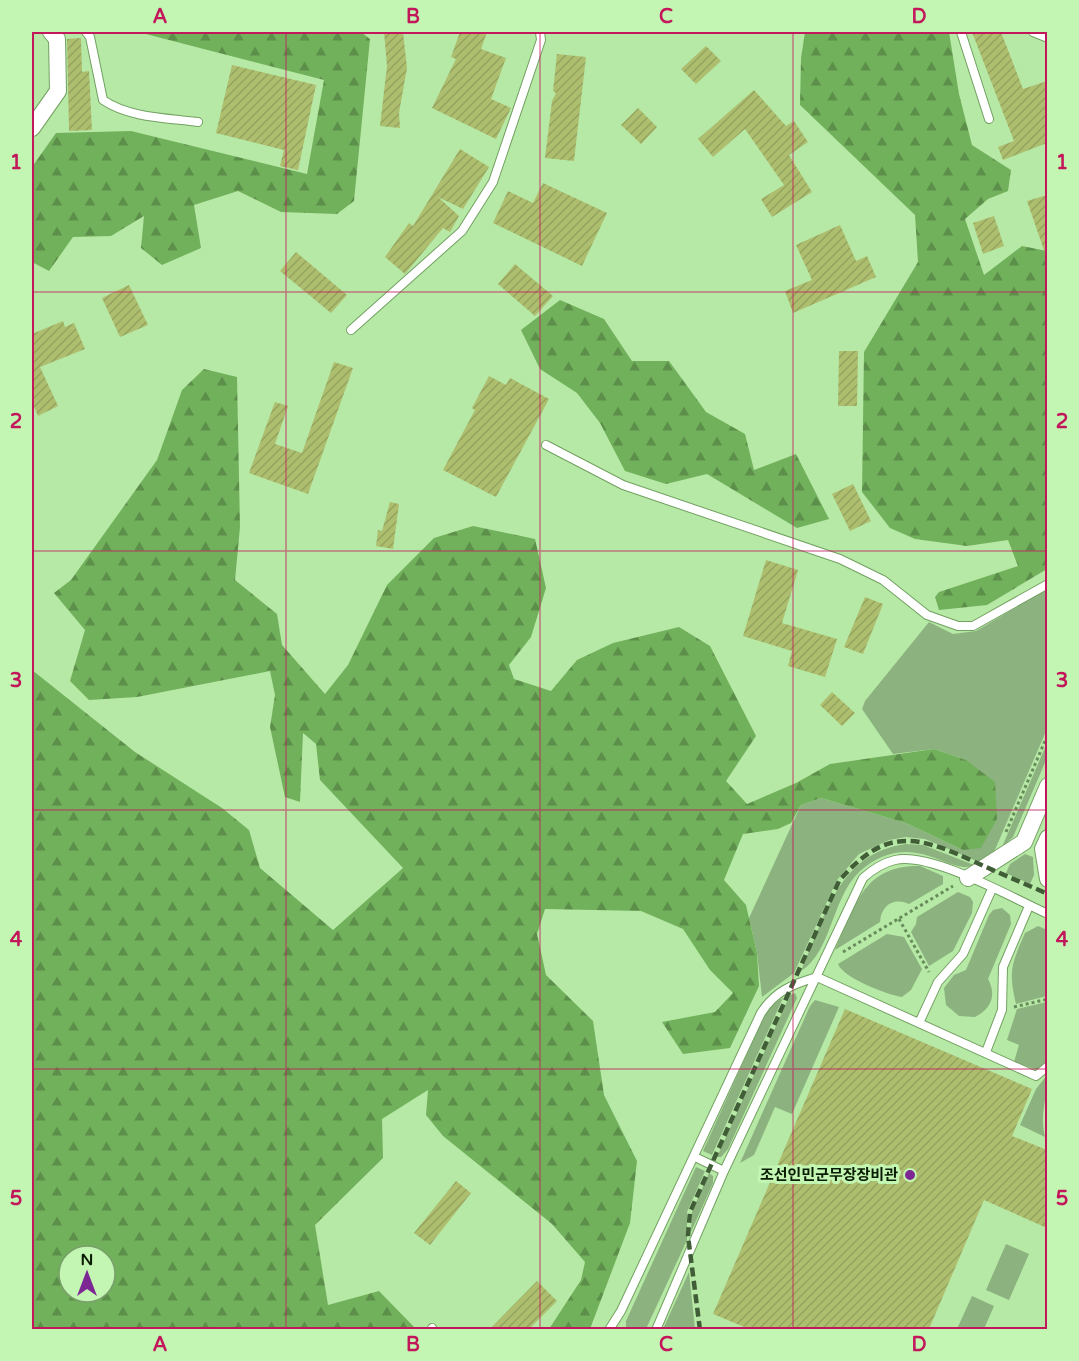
<svg xmlns="http://www.w3.org/2000/svg" width="1079" height="1361" font-family="'Varela Round','Noto Sans KR',sans-serif">
<defs>
<pattern id="forest-firs" width="22" height="20" patternUnits="userSpaceOnUse" patternTransform="scale(1.5)"><rect width="22" height="20" fill="#72b15c"/><path d="M5 1l3.5 6h-7zM16 11l3.5 6h-7z" fill="#5c8f4a"/></pattern>
<pattern id="building-hatch" width="6" height="6" patternUnits="userSpaceOnUse" patternTransform="scale(1.5)"><rect width="6" height="6" fill="#aebe6f"/><path d="M-1 1l2-2M0 6l6-6M5 7l2-2" fill="none" stroke="#94a35e"/></pattern>
</defs>
<rect width="100%" height="100%" fill="#b6e9a5"/>
<!-- green -->
<path fill="#8cb27f" d="M1047 589V729L994 852 979 862 925 839 906 837 889 840 859 854 837 880 794 973 762 997 757 953 749 918 801 805 821 798 906 823 963 850 966 760 934 749 893 754 862 709 865 701 929 622 953 634 976 631Z
M1047 743V758L1013 837 1002 847Z
M906 844 923 845 974 865C950 877 916 829 865 867 831 892 834 950 801 971 825 917 838 853 906 844Z
M1025 854 1033 857 1034 875 1030 884 1006 873 1010 864Z
M920 866 943 876V884L909 904C894 897 881 905 880 922L835 950C855 906 863 865 920 866Z
M958 892 970 897 973 902 972 913 953 951 929 966 911 932 916 924 917 917Z
M1002 908 1010 915 1011 924 988 979C997 995 991 1009 975 1017L959 1016 946 1005 944 988 954 975 966 970 989 915 993 910Z
M1038 926 1047 930V996L1016 1004C1008 971 1012 963 1025 933Z
M887 934 904 937 922 969 911 990 902 997C888 995 843 978 838 964Z
M795 993 797 998 728 1149 721 1157H717L790 995Z
M783 998 712 1155 703 1151 765 1014 772 1004Z
M815 1000 839 1007 792 1114 775 1107 754 1155 740 1163 810 1006Z
M1047 1002V1062L1038 1070 1014 1062 1019 1045 1007 1040 1017 1009Z
M1047 1075C1048 1100 1039 1111 1045 1137L1020 1125 1036 1089Z
M696 1167 705 1171 687 1212V1240L646 1329H626V1321Z
M709 1173 713 1176V1183L691 1232 692 1212Z
M1006 1244 1029 1254 1009 1300 986 1290Z
M689 1272 695 1329H663Z
M972 1296 994 1306 984 1329H957Z"/>
<!-- forest -->
<path fill="url(#forest-firs)" fill-rule="evenodd" d="M138 32H361L370 39 354 201 337 214 281 212 238 191 194 205 201 248 162 265 141 248 144 216 111 236 73 237 49 271 32 262V167L56 133 131 131 307 174 324 80Z
M805 32H949L959 94 972 145 1011 170 1008 191 988 199 965 219 984 275 1022 246 1047 251V569L987 605 939 610 935 597 939 592 1018 566 1008 540 967 546 915 539 890 528 862 492 864 352 918 262 915 215 800 105 801 58Z
M560 300 604 319 632 361H669L706 412 745 434 754 470 796 454 829 519 797 528 707 474 666 484 625 471 600 423 577 393 540 369 521 330Z
M204 369 237 377 240 527 235 580 277 614 282 645 325 694 348 665 387 585 434 538 473 526 535 539 546 588 531 637 509 665 514 679 551 691 577 660 613 643 679 627 710 646 756 736 726 781 747 804 796 783 830 764 934 749 966 760 995 782 997 819 981 848 963 850 906 823 821 798 801 805 791 823 778 829 743 834 724 880 746 905 757 953 759 986 730 1048 683 1054 662 1022 715 1012 733 993 710 970 683 929 641 911 545 909 537 934 546 975 593 1021 604 1095 637 1161 630 1223 590 1329H549L581 1280 585 1262 552 1224 443 1136 426 1115 428 1090 382 1119 383 1158 315 1225 328 1305 379 1291 416 1329H32V670L135 752 222 808 249 830 260 868 333 930 403 868 320 780 316 744 303 733 300 802 285 797 270 727 275 695 270 671 137 697 89 700 70 681 85 630 54 593 71 580 157 460 182 390ZM69 1256H105V1292H69Z"/>
<!-- building -->
<path fill="url(#building-hatch)" d="M384 32H403L407 68 399 113 400 128 380 126 387 66Z
M460 32H487L481 49 506 58 491 99 511 108 496 139 432 108 456 59 451 57Z
M972 32H1001L1023 89 1047 81V143L1003 160 998 147 1014 141Z
M81 38 82 72 89 71 92 130 69 131 67 39Z
M706 46 721 61 696 84 681 69Z
M557 54 586 57 574 161 545 158 552 101 556 93 553 91Z
M232 65 316 85 298 170 280 166 284 150 216 133Z
M754 90 786 126 794 121 808 142 789 155 812 192 772 217 761 199 784 185 745 129 713 157 698 139Z
M638 108 657 127 641 144 621 125Z
M460 149 489 167 463 209 438 197 459 216 450 232 443 228 405 274 385 257 409 223 413 226Z
M543 183 607 213 582 266 493 223 508 191 533 203Z
M1047 195V253H1045L1027 201Z
M994 216 1004 246 983 254 973 223Z
M840 225 856 261 867 256 876 277 793 313 785 291 812 280 796 245Z
M296 252 347 295 331 313 280 271Z
M515 264 553 296 535 316 498 284Z
M129 285 148 325 120 337 102 298Z
M63 321 65 327 74 323 85 349 40 367 58 406 38 416 32 402V334Z
M839 351H858L857 406H838Z
M334 362 353 368 308 494 249 473 275 402 288 406 275 444 302 453Z
M489 376 506 385 510 378 549 399 496 497 443 470 475 410 472 408Z
M853 484 871 521 850 531 832 494Z
M390 502 399 504 393 549 376 546 378 530 382 531Z
M766 560 798 570 782 623 837 639 825 677 788 666 792 651 743 636Z
M865 597 883 604 863 654 844 647Z
M832 692 855 713 842 726 820 705Z
M845 1009 1032 1089 1012 1136 1047 1150V1228L984 1200 929 1329H749L713 1314Z
M456 1181 471 1193 430 1245 414 1233Z
M537 1281 557 1301 529 1329H490Z"/>
<g fill="none" stroke-linecap="round" stroke-linejoin="round">
<!-- service casing -->
<g stroke="#72a161" stroke-width="10">
<path id="service" d="M86 32 90 37 103 100C129 118 168 118 198 122
M961 32 989 119
M1033 32 1048 38
M351 330 462 231 493 182 541 40 540 32
M546 445 623 485 840 559 883 580 927 615 958 626H973L1048 584
M919 1023 938 982 963 954 992 889
M986 1052 1002 1010 1003 967 1029 906
M695 1157 724 1171
M432 1328 433 1330
M609 1330 621 1311 761 1013C775 991 793 984 817 977L1036 1076 1048 1066
M656 1330 724 1171 863 878C872 870 882 863 895 860 932 852 1012 898 1048 914"/>
</g>
<!-- minor casing -->
<g stroke="#72a161" stroke-width="18">
<path id="minor" d="M32 128 58 91 57 39 51 32
M1048 838 1043 849 1048 879
M968 878 1024 842 1048 786"/>
</g>
<!-- path -->
<path stroke="#688b5c" stroke-width="3" stroke-dasharray="3 3" stroke-linecap="butt" d="M1006 832 1048 734
M899 919 929 972
M843 952 953 886
M1014 1007 1048 999"/>
<!-- service -->
<use href="#service" stroke="#fff" stroke-width="8"/>
<!-- minor -->
<use href="#minor" stroke="#fff" stroke-width="16"/>
<!-- rail -->
<path stroke="#415d37" stroke-width="4.5" stroke-dasharray="9 4.5" stroke-linecap="butt" d="M700 1330 688 1236 690 1212 839 881C885 827 917 835 975 862 999 873 1023 883 1048 894"/>
</g>
<!-- grid -->
<path fill="none" stroke="#c2185b" stroke-width="1.5" stroke-opacity="0.55" d="M286 32V1330M540 32V1330M793 32V1330M32 292H1048M32 551H1048M32 810H1048M32 1069H1048"/>
<!-- markers -->
<circle fill="#7d2795" stroke="#c3f6b2" stroke-width="2" cx="910" cy="1175" r="6"/>
<g text-anchor="middle" dominant-baseline="central" stroke-width="6" stroke-linejoin="round" paint-order="stroke">
<!-- poi labels -->
<g font-size="15" font-weight="bold" fill="#0a1c04" stroke="#c3f6b2" text-anchor="end">
<text x="898" y="1175">조선인민군무장장비관</text>
</g>
</g>
<!-- border -->
<rect width="1079" height="1361" fill="none" stroke="#c3f6b2" stroke-width="66"/>
<!-- north arrow -->
<g transform="translate(87 1274)"><circle r="28" fill="#c3f6b2" stroke="#799f6c" stroke-width="1.5"/>
<path d="M0-4.5L10 22L0 15L-10 22Z" fill="#7d2795"/>
<text y="-9" font-size="16" font-weight="bold" text-anchor="middle" fill="#0a1c04">N</text>
</g>
<rect x="33" y="33" width="1013" height="1295" fill="none" stroke="#c2185b" stroke-width="2"/>
<g font-size="20" text-anchor="middle" font-weight="bold" fill="#c2185b">
<text x="160" y="23">A</text>
<text x="413" y="23">B</text>
<text x="666" y="23">C</text>
<text x="919" y="23">D</text>
<text x="16" y="169">1</text>
<text x="1062" y="169">1</text>
<text x="16" y="428">2</text>
<text x="1062" y="428">2</text>
<text x="16" y="687">3</text>
<text x="1062" y="687">3</text>
<text x="16" y="946">4</text>
<text x="1062" y="946">4</text>
<text x="16" y="1205">5</text>
<text x="1062" y="1205">5</text>
<text x="160" y="1351">A</text>
<text x="413" y="1351">B</text>
<text x="666" y="1351">C</text>
<text x="919" y="1351">D</text>
</g>
</svg>
